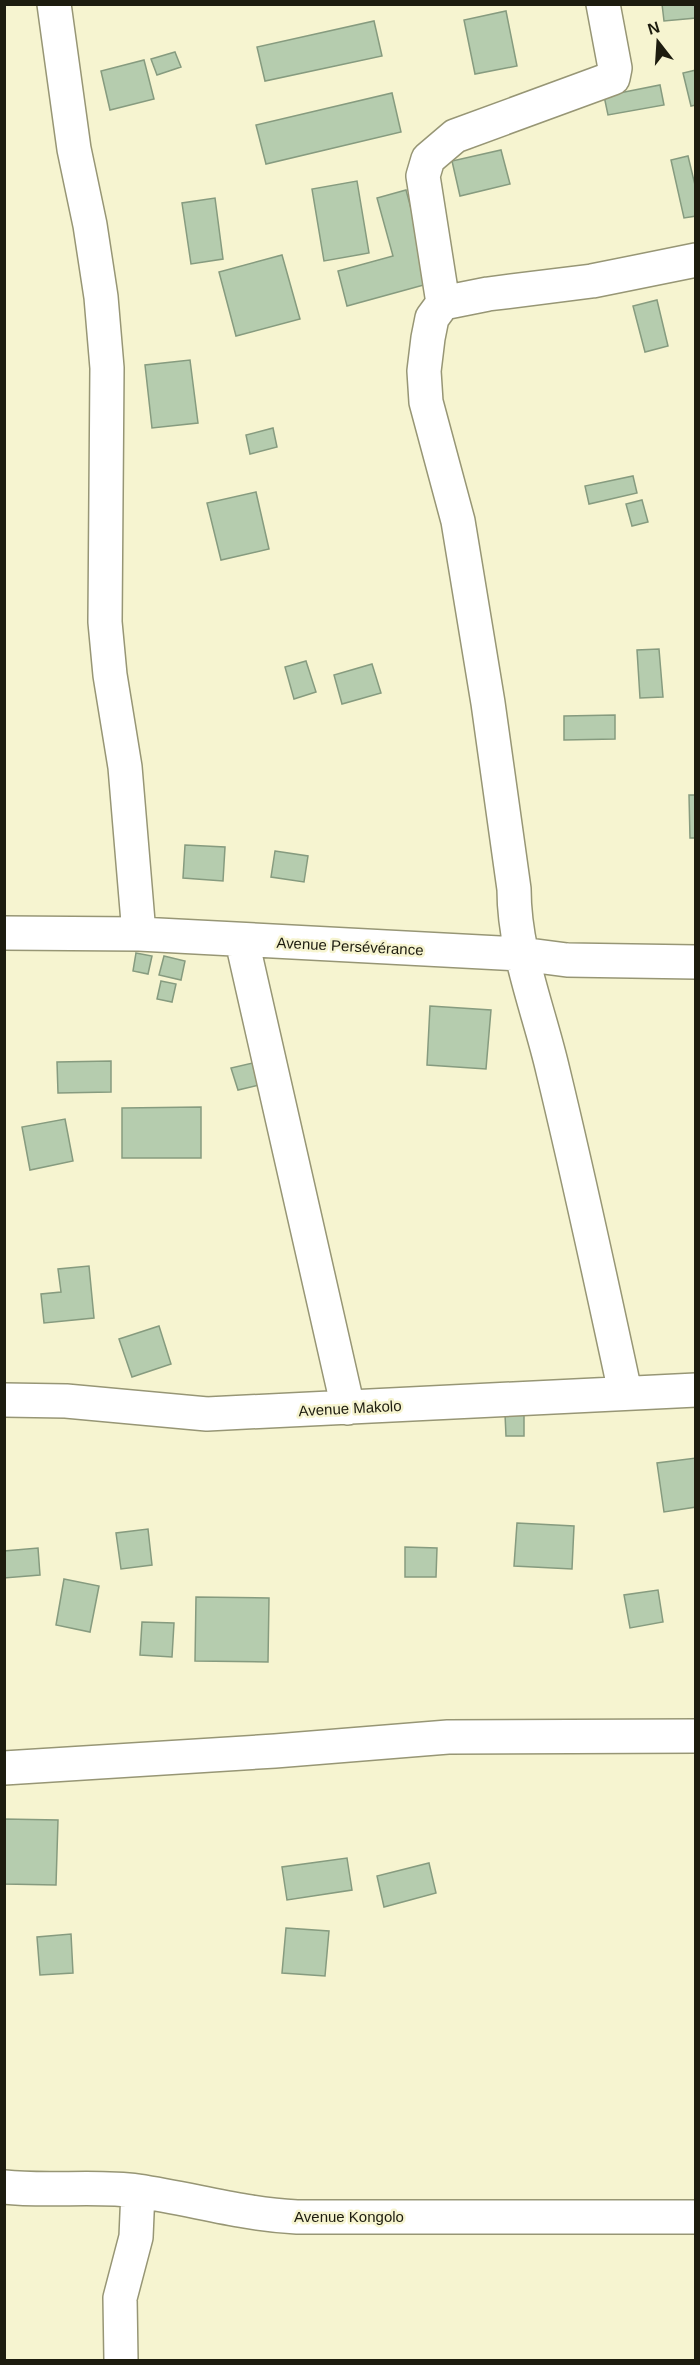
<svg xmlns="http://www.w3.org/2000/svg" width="700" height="2365" font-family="Helvetica,sans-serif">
<rect width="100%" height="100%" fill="#f6f4d0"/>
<!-- building -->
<path fill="#b5ccae" stroke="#869b7f" stroke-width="1.5" d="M662 4H695L696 18 664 21Z
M506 11 517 66 475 74 464 20Z
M374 21 382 56 265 81 257 47Z
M175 52 181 67 157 75 151 59Z
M144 60 154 99 110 110 101 71Z
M696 70V105L691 106 683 73Z
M660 85 664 105 608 115 604 96Z
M392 93 401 132 266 164 256 125Z
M501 150 510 184 460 196 452 161Z
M688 156 696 189V216L684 218 671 160Z
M357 181 369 253 324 261 312 189Z
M406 190 431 283 347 306 338 271 393 256 377 198Z
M215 198 223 259 191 264 182 203Z
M282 255 300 319 236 336 219 272Z
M657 300 668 346 645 352 633 306Z
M190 360 198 423 152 428 145 365Z
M273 428 277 447 250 454 246 435Z
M633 476 637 493 589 504 585 486Z
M256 492 269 549 221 560 207 503Z
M642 500 648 522 632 526 626 504Z
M659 649 663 697 640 698 637 650Z
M306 661 316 692 294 699 285 667Z
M372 664 381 693 342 704 334 675Z
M615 715V739L564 740V716Z
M689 795H696V838H690Z
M185 845 225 847 223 881 183 878Z
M275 851 308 856 304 882 271 877Z
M136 953 152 956 148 974 133 971Z
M164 956 185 961 181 980 159 975Z
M161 981 176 984 172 1002 157 999Z
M430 1006 491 1010 486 1069 427 1065Z
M111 1061V1092L58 1093 57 1062Z
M257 1062 263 1084 238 1090 231 1068Z
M201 1107V1158H122V1108Z
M65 1119 73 1161 30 1170 22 1127Z
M89 1266 94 1318 44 1323 41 1294 61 1292 58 1269Z
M159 1326 171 1364 132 1377 119 1339Z
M505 1414 524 1415V1436H506Z
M696 1458V1507L664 1512 657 1463Z
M517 1523 574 1526 572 1569 514 1566Z
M148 1529 152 1565 121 1569 116 1533Z
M405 1547 437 1548 436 1577H405Z
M38 1548 40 1575 4 1578V1551Z
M64 1579 99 1586 90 1632 56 1625Z
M658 1590 663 1622 630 1628 624 1595Z
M196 1597 269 1598 268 1662 195 1661Z
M142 1622 174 1623 172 1657 140 1655Z
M4 1819 58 1820 56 1885 4 1884Z
M347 1858 352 1890 287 1900 282 1867Z
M429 1863 436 1893 384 1907 377 1876Z
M286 1928 329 1931 325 1976 282 1973Z
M71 1934 73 1973 40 1975 37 1937Z"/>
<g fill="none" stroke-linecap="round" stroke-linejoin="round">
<!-- minor casing -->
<g stroke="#979675" stroke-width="36">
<path id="minor" d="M54 4 74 149 90 225 101 297 107 368 105 622 110 675 125 767 139 934
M443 303 423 176 428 159 455 136 613 78 615 68 603 4
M4 933 139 934 521 954 567 960 696 962
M242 941 348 1408
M625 1392C602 1285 579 1178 553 1071 539 1010 514 952 514 889L488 703 458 521 426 402 424 371 428 338 432 318 443 303 488 294 592 281 696 260
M4 1400 66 1401 207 1414 696 1390
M4 1768 275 1751 448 1737 696 1736
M4 2187C49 2192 94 2185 138 2191 193 2199 240 2214 297 2217H696
M121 2360 120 2298 136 2237 138 2191"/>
</g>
<!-- minor -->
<use href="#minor" stroke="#fff" stroke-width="33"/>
</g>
<g text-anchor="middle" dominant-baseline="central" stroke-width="5" stroke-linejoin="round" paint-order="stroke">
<!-- street labels -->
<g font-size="15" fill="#1d1c0f" stroke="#f6f4d0">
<text transform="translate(350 946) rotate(3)">Avenue Persévérance</text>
<text transform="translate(350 1408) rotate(-3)">Avenue Makolo</text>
<text x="349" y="2216">Avenue Kongolo</text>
</g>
</g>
<!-- border -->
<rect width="700" height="2365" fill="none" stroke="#1d1c0f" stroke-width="12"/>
<!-- north arrow -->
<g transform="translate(658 42) rotate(343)" stroke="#f6f4d0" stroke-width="4.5" paint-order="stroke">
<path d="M0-4.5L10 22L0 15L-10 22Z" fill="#1d1c0f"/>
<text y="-9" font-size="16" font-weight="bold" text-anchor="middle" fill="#1d1c0f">N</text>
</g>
</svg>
